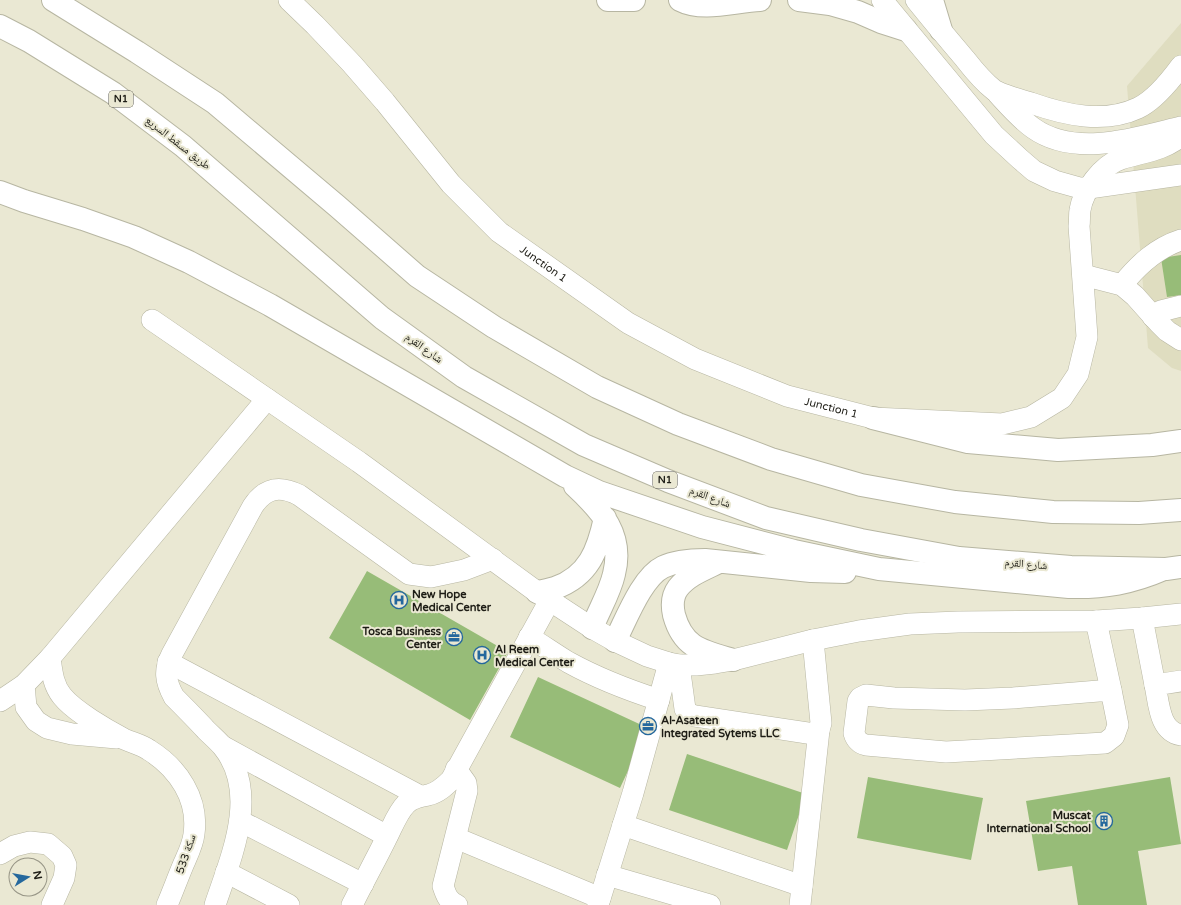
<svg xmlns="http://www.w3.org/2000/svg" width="1181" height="905" font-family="'Varela Round','Noto Naskh Arabic',sans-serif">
<rect width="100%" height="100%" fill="#eae8d3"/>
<!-- built -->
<path fill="#dfddc0" d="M1181 23V371L1172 368 1148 348 1127 86Z"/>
<!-- building -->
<path fill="#97bc78" d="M1181 255V295L1167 297 1161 258Z
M367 571 508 652 470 720 329 638Z
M538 677 648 728 620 788 510 737Z
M687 754 806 794 787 850 669 810Z
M868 777 983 798 971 860 857 838Z
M1170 777 1181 844 1138 851 1147 905H1078L1072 866 1038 871 1026 801Z"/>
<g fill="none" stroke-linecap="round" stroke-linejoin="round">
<!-- minor casing -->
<g stroke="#b7b6a2" stroke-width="22">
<g id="minor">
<path id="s1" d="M289 0 315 25 352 64 385 102 451 184 499 232 628 323 695 359 787 396 873 418 1002 424 1031 417 1062 398 1078 374 1087 337 1079 226C1080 221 1079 215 1080 210 1083 191 1102 165 1121 159 1142 152 1163 151 1181 136"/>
<path d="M882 0 994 135 1020 159 1034 171 1055 181 1080 188H1089L1181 175"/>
<path d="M916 0C932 20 948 39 965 59 972 68 985 83 994 90 1000 94 1023 101 1031 103 1065 115 1104 124 1138 108 1155 100 1170 81 1181 66"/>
<path d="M998 94C1009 106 1020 119 1033 128 1075 158 1136 138 1181 127"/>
<path d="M1083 275 1122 285 1135 296 1159 323 1167 331 1181 340"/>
<path d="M1122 285C1138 265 1156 248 1181 240"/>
<path d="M1153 317 1161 311 1181 306"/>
<path d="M152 320 359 462 537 592 592 628 615 641 647 656 669 663 679 665H696L715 663 733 660 813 640 859 631 910 624 958 622 1096 621 1142 618 1181 614"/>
<path d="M1142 618 1155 685"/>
<path d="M1096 621 1111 690"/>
<path d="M529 637C542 645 555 654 568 662 597 678 628 690 659 700"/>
<path d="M50 658C52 672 53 685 62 696 74 711 107 730 124 739 133 743 142 745 149 750 178 768 199 799 194 834 193 844 188 854 184 863 178 877 173 891 167 905"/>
<path d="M168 662 420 796"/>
<path d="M679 665 685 709 689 714 695 716 814 734 819 730 821 723 813 640"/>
<path d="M1181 681 1155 685C1159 703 1159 731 1181 735"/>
<path d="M24 685 26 707 36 721 47 728 72 734 117 738"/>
<path d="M1111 690 1118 725 1114 736 1105 743 946 752 866 745C859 743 856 740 854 733L858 701 860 698 866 695 894 698 965 700 1013 698Z"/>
<path d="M0 701 24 685 50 658 267 399"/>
<path d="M224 747 387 836"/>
<path d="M456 769 466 783 467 791 443 886C446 895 448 901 457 905"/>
<path d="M240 821 363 884"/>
<path d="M623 825 802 886"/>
<path d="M456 838 600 898"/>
<path d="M0 854 14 846 30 842 48 844 62 856 66 865 64 878 52 905"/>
<path d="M226 872 289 905"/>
<path d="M607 875 710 905"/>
<path d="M215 905C231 857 260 793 223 747 218 741 212 736 206 730 196 719 185 708 174 697 165 681 164 670 172 654L253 506C265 488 279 485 299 495L409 574 431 577 464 570 493 559"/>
<path d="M352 905C363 883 375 861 386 839 392 828 397 813 406 804 413 797 420 797 428 795 438 793 445 786 451 780L550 600"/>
<path d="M598 905 633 793 669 663"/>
<path d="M800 905 819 730"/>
</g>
</g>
<!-- major casing -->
<g stroke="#b7b6a2" stroke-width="24">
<path id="major" d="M608 0H634
M680 0C703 12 735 1 760 0
M799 0 830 4 858 12 881 22 906 30
M932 0 941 30
M0 192 24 201 83 219 134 237 189 262 270 305 565 476 599 492 702 527 794 551 879 569 1069 587C1104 588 1132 583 1164 569
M575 486C602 511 624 535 614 574 610 592 599 610 592 628
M719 562C705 569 688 575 678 588 672 596 672 606 674 615 683 648 702 651 733 660
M537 592C543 591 549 590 555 588 589 576 598 550 605 518
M615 641C626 620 642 577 663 567 676 561 691 560 705 560L811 571 845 572"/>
</g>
<!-- highway casing -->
<g stroke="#b7b6a2" stroke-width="24">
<path id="highway" d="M53 0 137 52 215 103 337 206 417 276 494 327 597 387 678 424 771 459 861 485 955 502 1053 512 1139 513 1181 510
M0 26 29 41 113 93 183 146 382 318 464 377 584 445 668 481 766 518 861 540 959 558 1071 567 1166 569 1181 567
M873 418 968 442 1058 450 1152 445 1181 441"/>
</g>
<!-- minor -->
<use href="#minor" stroke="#fff" stroke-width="21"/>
<!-- major -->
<use href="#major" stroke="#fff" stroke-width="22"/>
<!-- highway -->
<use href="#highway" stroke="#fff" stroke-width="22"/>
</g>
<!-- icons -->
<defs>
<g id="hospital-ring" transform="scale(0.9)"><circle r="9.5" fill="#eae8d3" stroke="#25689d" stroke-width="1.5"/><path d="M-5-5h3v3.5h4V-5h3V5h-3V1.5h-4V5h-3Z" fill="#25689d"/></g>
<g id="office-ring" transform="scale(0.9)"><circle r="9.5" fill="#eae8d3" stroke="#25689d" stroke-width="1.5"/><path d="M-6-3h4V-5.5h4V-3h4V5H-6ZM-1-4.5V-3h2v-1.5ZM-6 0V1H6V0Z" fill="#25689d"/></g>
<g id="building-ring" transform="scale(0.9)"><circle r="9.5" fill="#eae8d3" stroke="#25689d" stroke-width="1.5"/><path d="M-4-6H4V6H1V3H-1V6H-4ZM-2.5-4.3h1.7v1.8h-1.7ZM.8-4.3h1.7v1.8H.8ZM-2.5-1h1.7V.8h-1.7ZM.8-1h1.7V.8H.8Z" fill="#25689d"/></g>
</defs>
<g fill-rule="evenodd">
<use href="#hospital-ring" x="399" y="600"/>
<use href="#office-ring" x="454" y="637"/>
<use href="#hospital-ring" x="482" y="655"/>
<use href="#office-ring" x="648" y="726"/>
<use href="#building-ring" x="1104" y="821"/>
</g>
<g text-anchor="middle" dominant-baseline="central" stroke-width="4" stroke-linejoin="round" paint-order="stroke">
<!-- shield labels -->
<g fill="#eae8d3" stroke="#5a594e" stroke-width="1">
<rect x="109" y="91" width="24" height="16" rx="3"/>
<rect x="653" y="472" width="24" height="16" rx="3"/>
</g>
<g font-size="10" font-weight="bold" fill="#1d1c15">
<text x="121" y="99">N1</text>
<text x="665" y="480">N1</text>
</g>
<!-- street labels -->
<g font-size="11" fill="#1d1c15" stroke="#eae8d3">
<text transform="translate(178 143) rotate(38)">طريق مسقط السريع</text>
<text stroke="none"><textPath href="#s1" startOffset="368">Junction 1</textPath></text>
<text transform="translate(424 348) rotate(36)">شارع القرم</text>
<text stroke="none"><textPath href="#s1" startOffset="692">Junction 1</textPath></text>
<text transform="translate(710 497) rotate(20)">شارع القرم</text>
<text transform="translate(1026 564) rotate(5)">شارع القرم</text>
<text transform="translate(186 854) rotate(-71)">سكة 533</text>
</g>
<!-- poi labels -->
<g font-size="11" font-weight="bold" fill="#1d1c15" stroke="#eae8d3" text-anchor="start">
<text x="412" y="594">New Hope<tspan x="412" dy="13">Medical Center</tspan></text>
<text x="441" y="631" text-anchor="end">Tosca Business<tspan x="441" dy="13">Center</tspan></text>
<text x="495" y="649">Al Reem<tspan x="495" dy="13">Medical Center</tspan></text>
<text x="661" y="720">Al-Asateen<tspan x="661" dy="13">Integrated Sytems LLC</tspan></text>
<text x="1091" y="815" text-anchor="end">Muscat<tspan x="1091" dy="13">International School</tspan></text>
</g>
</g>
<!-- north arrow -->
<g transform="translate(28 877) rotate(79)"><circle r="19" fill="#eae8d3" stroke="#989687"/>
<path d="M0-3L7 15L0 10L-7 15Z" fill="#25689d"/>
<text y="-6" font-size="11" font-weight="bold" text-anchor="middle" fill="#1d1c15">N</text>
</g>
</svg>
